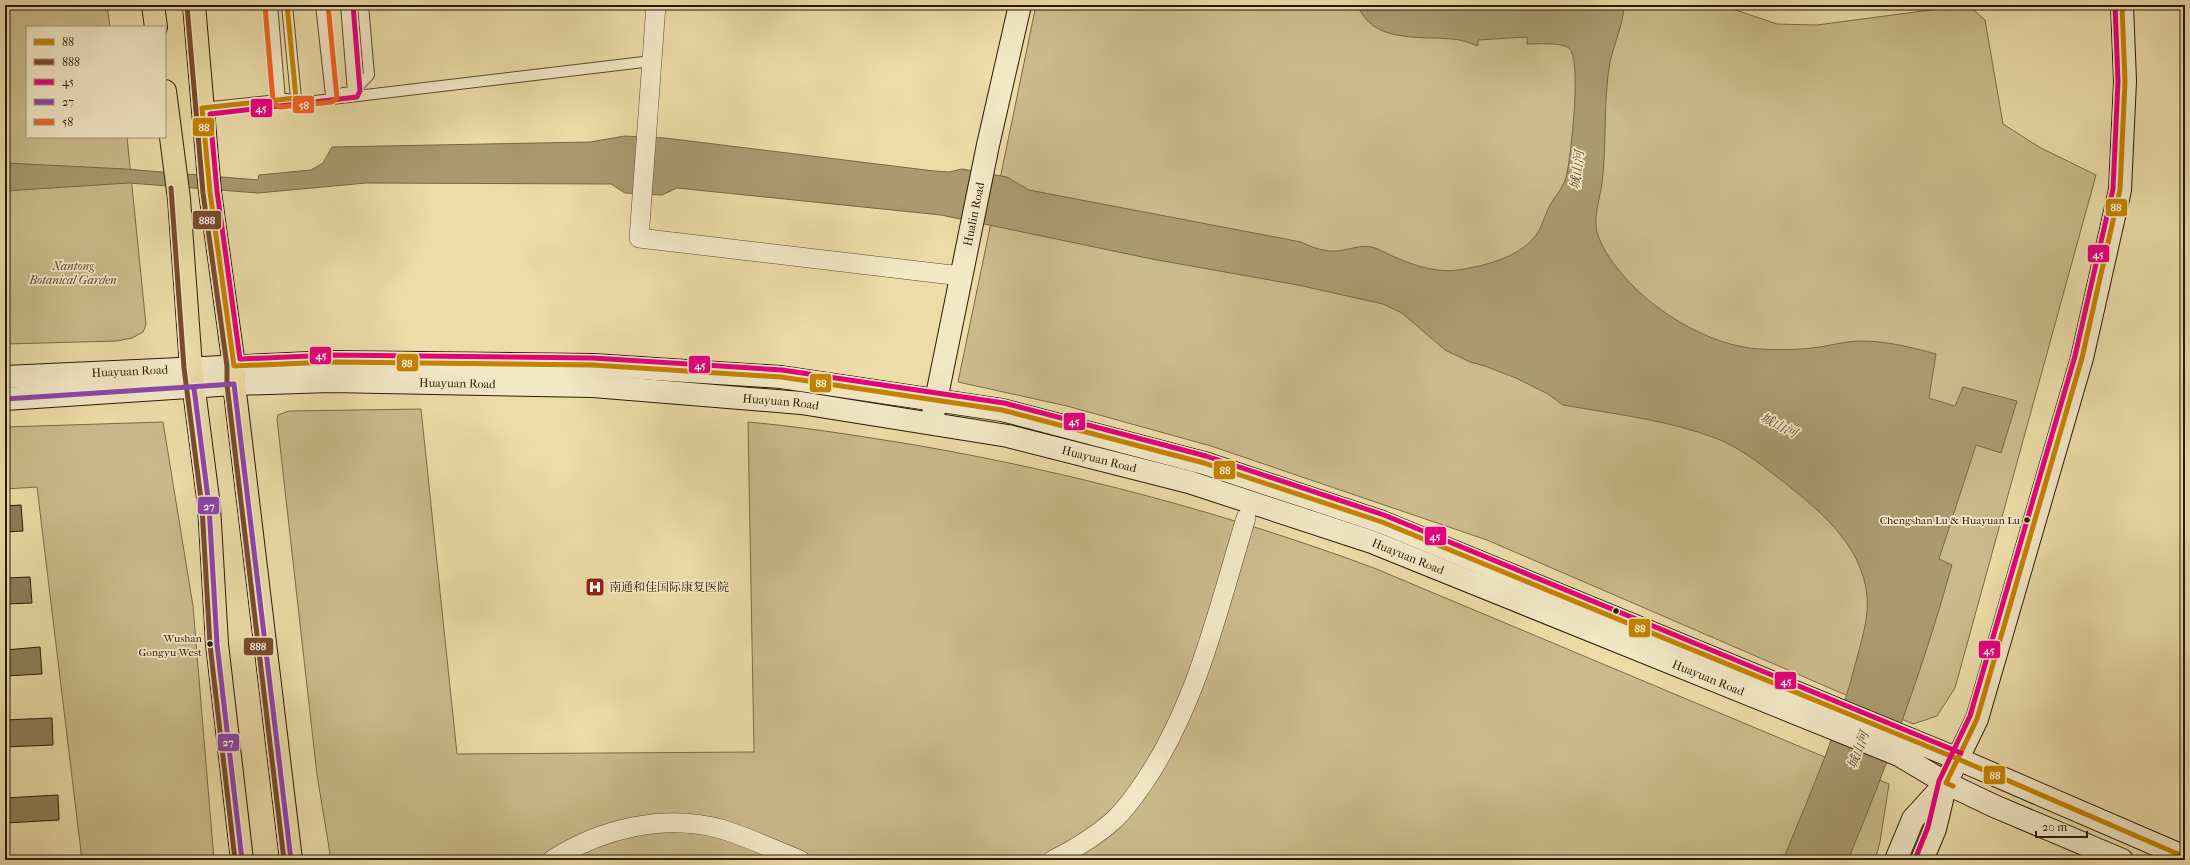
<svg xmlns="http://www.w3.org/2000/svg" width="2190" height="865" font-family="'IM FELL French Canon','Noto Serif SC',serif">
<rect width="100%" height="100%" fill="#ebdca8"/>
<filter id="stains"><feTurbulence type="fractalNoise" baseFrequency=".005" numOctaves="4"/><feColorMatrix values="0 0 0 0 .2 0 0 0 0 .09 0 0 0 0 .02 0 0 0 .5 -.17"/></filter>
<radialGradient id="worn" r=".72"><stop offset=".6" stop-color="#630" stop-opacity="0"/><stop offset="1" stop-color="#630" stop-opacity=".3"/></radialGradient>
<!-- green -->
<path fill="#cabb8c" stroke="#7a6a48" d="M5 5H107L110 27H27V137H127L146 325 143 332 132 338 117 341 5 344Z
M1036 5H1721L1777 24 1817 25 1968 5 1985 20 2003 124 2039 147 2096 175 1955 688 1937 716 1913 724 1487 540 1211 446 1067 406 958 382Z
M421 409 457 754 754 752 748 422C804 427 859 436 915 445 1071 472 1226 513 1374 568L1889 784 1880 842 1875 860H331L317 775 277 419 278 415 289 411Z
M163 422 193 606 214 860H82L37 487 5 489V427Z"/>
<!-- water -->
<path fill="#a99a70" stroke="#766745" d="M1358 5H1624C1624 22 1614 44 1610 62 1603 101 1607 143 1602 183 1600 199 1593 216 1597 232 1604 258 1634 290 1656 306 1685 328 1722 346 1758 349 1779 350 1800 350 1820 347 1833 345 1847 341 1860 341 1887 341 1910 347 1936 354L1929 398 1955 406 1963 387 2017 401 2001 453 1976 445 1939 559 1952 565C1924 666 1888 763 1848 860H1760L1761 856 1785 855C1812 789 1841 724 1858 654 1863 635 1869 615 1867 596 1862 542 1815 507 1776 476 1758 462 1739 448 1718 439 1669 420 1614 414 1563 405L1548 394 1516 378 1485 366 1470 362 1445 350 1402 313 1383 304 1298 285 1152 259 941 215 677 188 662 195 625 193 611 184 366 183 258 193 129 183 5 191V163L126 169 258 180 259 175 311 170 323 163 332 147 590 142 625 136 665 138 934 171 949 172 962 169 1007 177 1029 190 1301 242C1311 247 1325 252 1336 251 1348 250 1359 245 1372 247 1380 249 1389 255 1397 258 1418 267 1441 274 1464 269 1488 265 1516 257 1532 240 1542 230 1544 216 1550 205 1556 195 1565 186 1567 173 1571 155 1582 58 1569 48 1560 42 1538 44 1527 44V37L1478 40V46C1469 43 1460 39 1451 39 1419 36 1371 43 1358 5Z"/>
<!-- building -->
<path fill="#8e7f59" stroke="#291a04" d="M21 505 23 531 5 532V506Z
M30 577 32 603 5 604V578Z
M40 647 42 674 5 676V650Z
M52 718 53 745 5 747V720Z
M58 795 59 820 5 823V798Z"/>
<g fill="none" stroke-linecap="round" stroke-linejoin="round">
<!-- lane casing -->
<g stroke="#5a4a2d" stroke-width="12">
<path id="lane" d="M272 5 280 100
M287 5 296 98
M321 5 331 95
M346 5 353 92
M343 93 353 92 369 75 363 5
M280 100 290 104 652 61
M202 108 287 99"/>
</g>
<!-- street casing -->
<g stroke="#5a4a2d" stroke-width="20">
<path id="street" d="M656 5 639 238 961 276
M552 860C600 829 665 813 721 829 748 837 774 850 800 860
M1053 860C1075 849 1096 836 1114 820 1128 807 1139 790 1149 775 1199 697 1219 605 1246 518"/>
</g>
<!-- secondary casing -->
<g stroke="#291a04" stroke-width="24">
<g id="secondary">
<path id="s1" d="M5 377 332 362 593 365 781 377 1002 410 1204 463 1382 522 1958 759 2185 857"/>
<path id="s2" d="M5 399 234 384 331 381 593 386 801 403 1008 436 1189 482 1372 542 1899 755 1946 783 1994 806 2122 860"/>
<path id="s3" d="M933 415 988 145 1020 5"/>
<path d="M1896 860 1913 819 1944 785"/>
<path d="M1922 860 1935 829 1946 783 1977 719 2082 358 2120 190 2125 81 2122 5"/>
</g>
</g>
<!-- primary casing -->
<g stroke="#291a04" stroke-width="24">
<path id="primary" d="M153 5 156 27
M194 5 210 192 234 366V384L291 860
M165 91 179 199 191 367 209 506 217 644 242 860"/>
</g>
<!-- lane -->
<use href="#lane" stroke="#f2e8c6" stroke-width="10"/>
<!-- street -->
<use href="#street" stroke="#f2e8c6" stroke-width="19"/>
<!-- secondary -->
<use href="#secondary" stroke="#f2e8c6" stroke-width="22"/>
<!-- primary -->
<use href="#primary" stroke="#ebdca8" stroke-width="22"/>
<!-- bus-1 casing -->
<g stroke="#f2e8c6" stroke-width="8">
<path id="bus-1" d="M287 5 296 98 202 108 210 192 234 366 332 362 593 365 781 377 1002 410 1204 463 1382 522 1958 759 2185 857
M1953 786 1946 783 1977 719 2082 358 2120 190 2125 81 2122 5"/>
</g>
<!-- bus-2 casing -->
<g stroke="#f2e8c6" stroke-width="8">
<path id="bus-2" d="M187 6 203 193 227 366V385L284 860
M171 188 184 368 202 507 210 645 235 860"/>
</g>
<!-- bus-3 casing -->
<g stroke="#f2e8c6" stroke-width="8">
<path id="bus-3" d="M353 5 360 91 357 97 210 114 217 191 240 359 332 355 593 358 782 370 1004 403 1206 456 1384 515 1961 753
M1916 857 1928 827 1939 781 1970 716 2075 356 2113 189 2118 81 2115 5"/>
</g>
<!-- bus-4 casing -->
<g stroke="#f2e8c6" stroke-width="8">
<path id="bus-4" d="M194 388 209 506 217 644 242 860
M5 399 234 384 291 860"/>
</g>
<!-- bus-5 casing -->
<g stroke="#f2e8c6" stroke-width="8">
<path id="bus-5" d="M265 6 273 101 276 105 280 107 332 102 337 98 328 5"/>
</g>
<!-- bus-1 -->
<use href="#bus-1" stroke="#c48301" stroke-width="5"/>
<!-- bus-2 -->
<use href="#bus-2" stroke="#7a4b2a" stroke-width="5"/>
<!-- bus-3 -->
<use href="#bus-3" stroke="#e5007d" stroke-width="5"/>
<!-- bus-4 -->
<use href="#bus-4" stroke="#8e44ad" stroke-width="5"/>
<!-- bus-5 -->
<use href="#bus-5" stroke="#f26522" stroke-width="5"/>
</g>
<!-- icons -->
<defs>
<g id="hospital-square" transform="scale(1)"><rect x="-9" y="-9" width="18" height="18" rx="4" fill="#8f2418" stroke="#f2e8c6"/><path d="M-5-5h3v3.5h4V-5h3V5h-3V1.5h-4V5h-3Z" fill="#fff"/></g>
</defs>
<g fill-rule="evenodd">
<use href="#hospital-square" x="595" y="587"/>
</g>
<!-- markers -->
<g fill="#291a04" stroke="#f2e8c6" stroke-width="1.5">
<circle cx="2027" cy="520" r="3.5"/>
<circle cx="1616" cy="611" r="3.5"/>
<circle cx="210" cy="644" r="3.5"/>
</g>
<g text-anchor="middle" dominant-baseline="central" stroke-width="3.5" stroke-linejoin="round" paint-order="stroke">
<!-- bus labels -->
<g font-size="11" fill="#291a04" stroke="#f2e8c6" text-anchor="end">
<text x="2020" y="520">Chengshan Lu &amp; Huayuan Lu</text>
<text x="202" y="638">Wushan<tspan x="202" dy="14">Gongyu West</tspan></text>
</g>
<!-- street labels -->
<g font-size="12" fill="#291a04" stroke="#f2e8c6">
<text stroke="none"><textPath href="#s3" startOffset="205">Hualin Road</textPath></text>
<text stroke="none"><textPath href="#s1" startOffset="125">Huayuan Road</textPath></text>
<text stroke="none"><textPath href="#s2" startOffset="453">Huayuan Road</textPath></text>
<text stroke="none"><textPath href="#s2" startOffset="777">Huayuan Road</textPath></text>
<text stroke="none"><textPath href="#s2" startOffset="1101">Huayuan Road</textPath></text>
<text stroke="none"><textPath href="#s2" startOffset="1425">Huayuan Road</textPath></text>
<text stroke="none"><textPath href="#s2" startOffset="1749">Huayuan Road</textPath></text>
</g>
<!-- park labels -->
<g font-size="12" font-style="italic" fill="#594a2d" stroke="#f2e8c6">
<text x="73" y="266">Nantong<tspan x="73" dy="14">Botanical Garden</tspan></text>
</g>
<!-- poi labels -->
<g font-size="12" fill="#291a04" stroke="#f2e8c6" text-anchor="start">
<text x="609" y="587">南通和佳国际康复医院</text>
</g>
<!-- water labels -->
<g font-size="13" font-style="italic" fill="#5c4d2f" stroke="#f2e8c6">
<text transform="translate(1577 170) rotate(-83)">城山河</text>
<text transform="translate(1779 425) rotate(27)">城山河</text>
<text transform="translate(1858 750) rotate(-70)">城山河</text>
</g>
</g>
<g stroke="#f2e8c6" stroke-width="1.5">
<rect x="292" y="95" width="23" height="19" rx="4" fill="#f26522"/>
<rect x="250" y="98" width="23" height="20" rx="4" fill="#e5007d"/>
<rect x="192" y="117" width="23" height="20" rx="4" fill="#c48301"/>
<rect x="2105" y="198" width="23" height="19" rx="4" fill="#c48301"/>
<rect x="192" y="210" width="30" height="20" rx="4" fill="#7a4b2a"/>
<rect x="2087" y="244" width="23" height="19" rx="4" fill="#e5007d"/>
<rect x="309" y="346" width="23" height="19" rx="4" fill="#e5007d"/>
<rect x="396" y="353" width="23" height="19" rx="4" fill="#c48301"/>
<rect x="688" y="355" width="23" height="19" rx="4" fill="#e5007d"/>
<rect x="809" y="373" width="23" height="20" rx="4" fill="#c48301"/>
<rect x="1063" y="412" width="23" height="19" rx="4" fill="#e5007d"/>
<rect x="1213" y="460" width="23" height="20" rx="4" fill="#c48301"/>
<rect x="197" y="496" width="23" height="19" rx="4" fill="#8e44ad"/>
<rect x="1424" y="526" width="23" height="20" rx="4" fill="#e5007d"/>
<rect x="1628" y="618" width="23" height="20" rx="4" fill="#c48301"/>
<rect x="243" y="637" width="31" height="19" rx="4" fill="#7a4b2a"/>
<rect x="1978" y="640" width="23" height="19" rx="4" fill="#e5007d"/>
<rect x="1774" y="671" width="23" height="19" rx="4" fill="#e5007d"/>
<rect x="217" y="733" width="23" height="19" rx="4" fill="#8e44ad"/>
<rect x="1983" y="765" width="23" height="20" rx="4" fill="#c48301"/>
</g>
<g font-size="11" text-anchor="middle" font-weight="bold" fill="#fff">
<text x="304" y="109">58</text>
<text x="261" y="112">45</text>
<text x="204" y="131">88</text>
<text x="2116" y="211">88</text>
<text x="207" y="224">888</text>
<text x="2098" y="258">45</text>
<text x="321" y="359">45</text>
<text x="407" y="367">88</text>
<text x="700" y="369">45</text>
<text x="821" y="387">88</text>
<text x="1074" y="425">45</text>
<text x="1225" y="474">88</text>
<text x="209" y="510">27</text>
<text x="1435" y="540">45</text>
<text x="1640" y="632">88</text>
<text x="258" y="650">888</text>
<text x="1989" y="654">45</text>
<text x="1786" y="685">45</text>
<text x="228" y="746">27</text>
<text x="1995" y="779">88</text>
</g>
<!-- margin -->
<rect width="2190" height="865" fill="none" stroke="#ebdca8" stroke-width="20"/>
<rect x="6" y="6" width="2178" height="853" fill="none" stroke="#291a04" stroke-width="2"/>
<rect x="10" y="10" width="2170" height="845" fill="none" stroke="#291a04"/>
<!-- legend -->
<rect x="26" y="26" width="140" height="112" fill="#f2e8c6" stroke="#a29678"/>
<rect x="34" y="39" width="20" height="6" fill="#c48301" stroke="#a29678"/>
<text x="62" y="46" font-size="12" fill="#291a04">88</text>
<rect x="34" y="59" width="20" height="6" fill="#7a4b2a" stroke="#a29678"/>
<text x="62" y="66" font-size="12" fill="#291a04">888</text>
<rect x="34" y="79" width="20" height="6" fill="#e5007d" stroke="#a29678"/>
<text x="62" y="86" font-size="12" fill="#291a04">45</text>
<rect x="34" y="99" width="20" height="6" fill="#8e44ad" stroke="#a29678"/>
<text x="62" y="106" font-size="12" fill="#291a04">27</text>
<rect x="34" y="119" width="20" height="6" fill="#f26522" stroke="#a29678"/>
<text x="62" y="126" font-size="12" fill="#291a04">58</text>
<!-- scale -->
<path d="M2036 831v6h51v-6" fill="none" stroke="#291a04" stroke-width="2"/>
<text x="2042" y="831" font-size="12" fill="#291a04" stroke="#f2e8c6" stroke-width="3" paint-order="stroke">20 m</text>
<rect width="100%" height="100%" filter="url(#stains)"/>
<rect width="100%" height="100%" fill="url(#worn)"/>
</svg>
